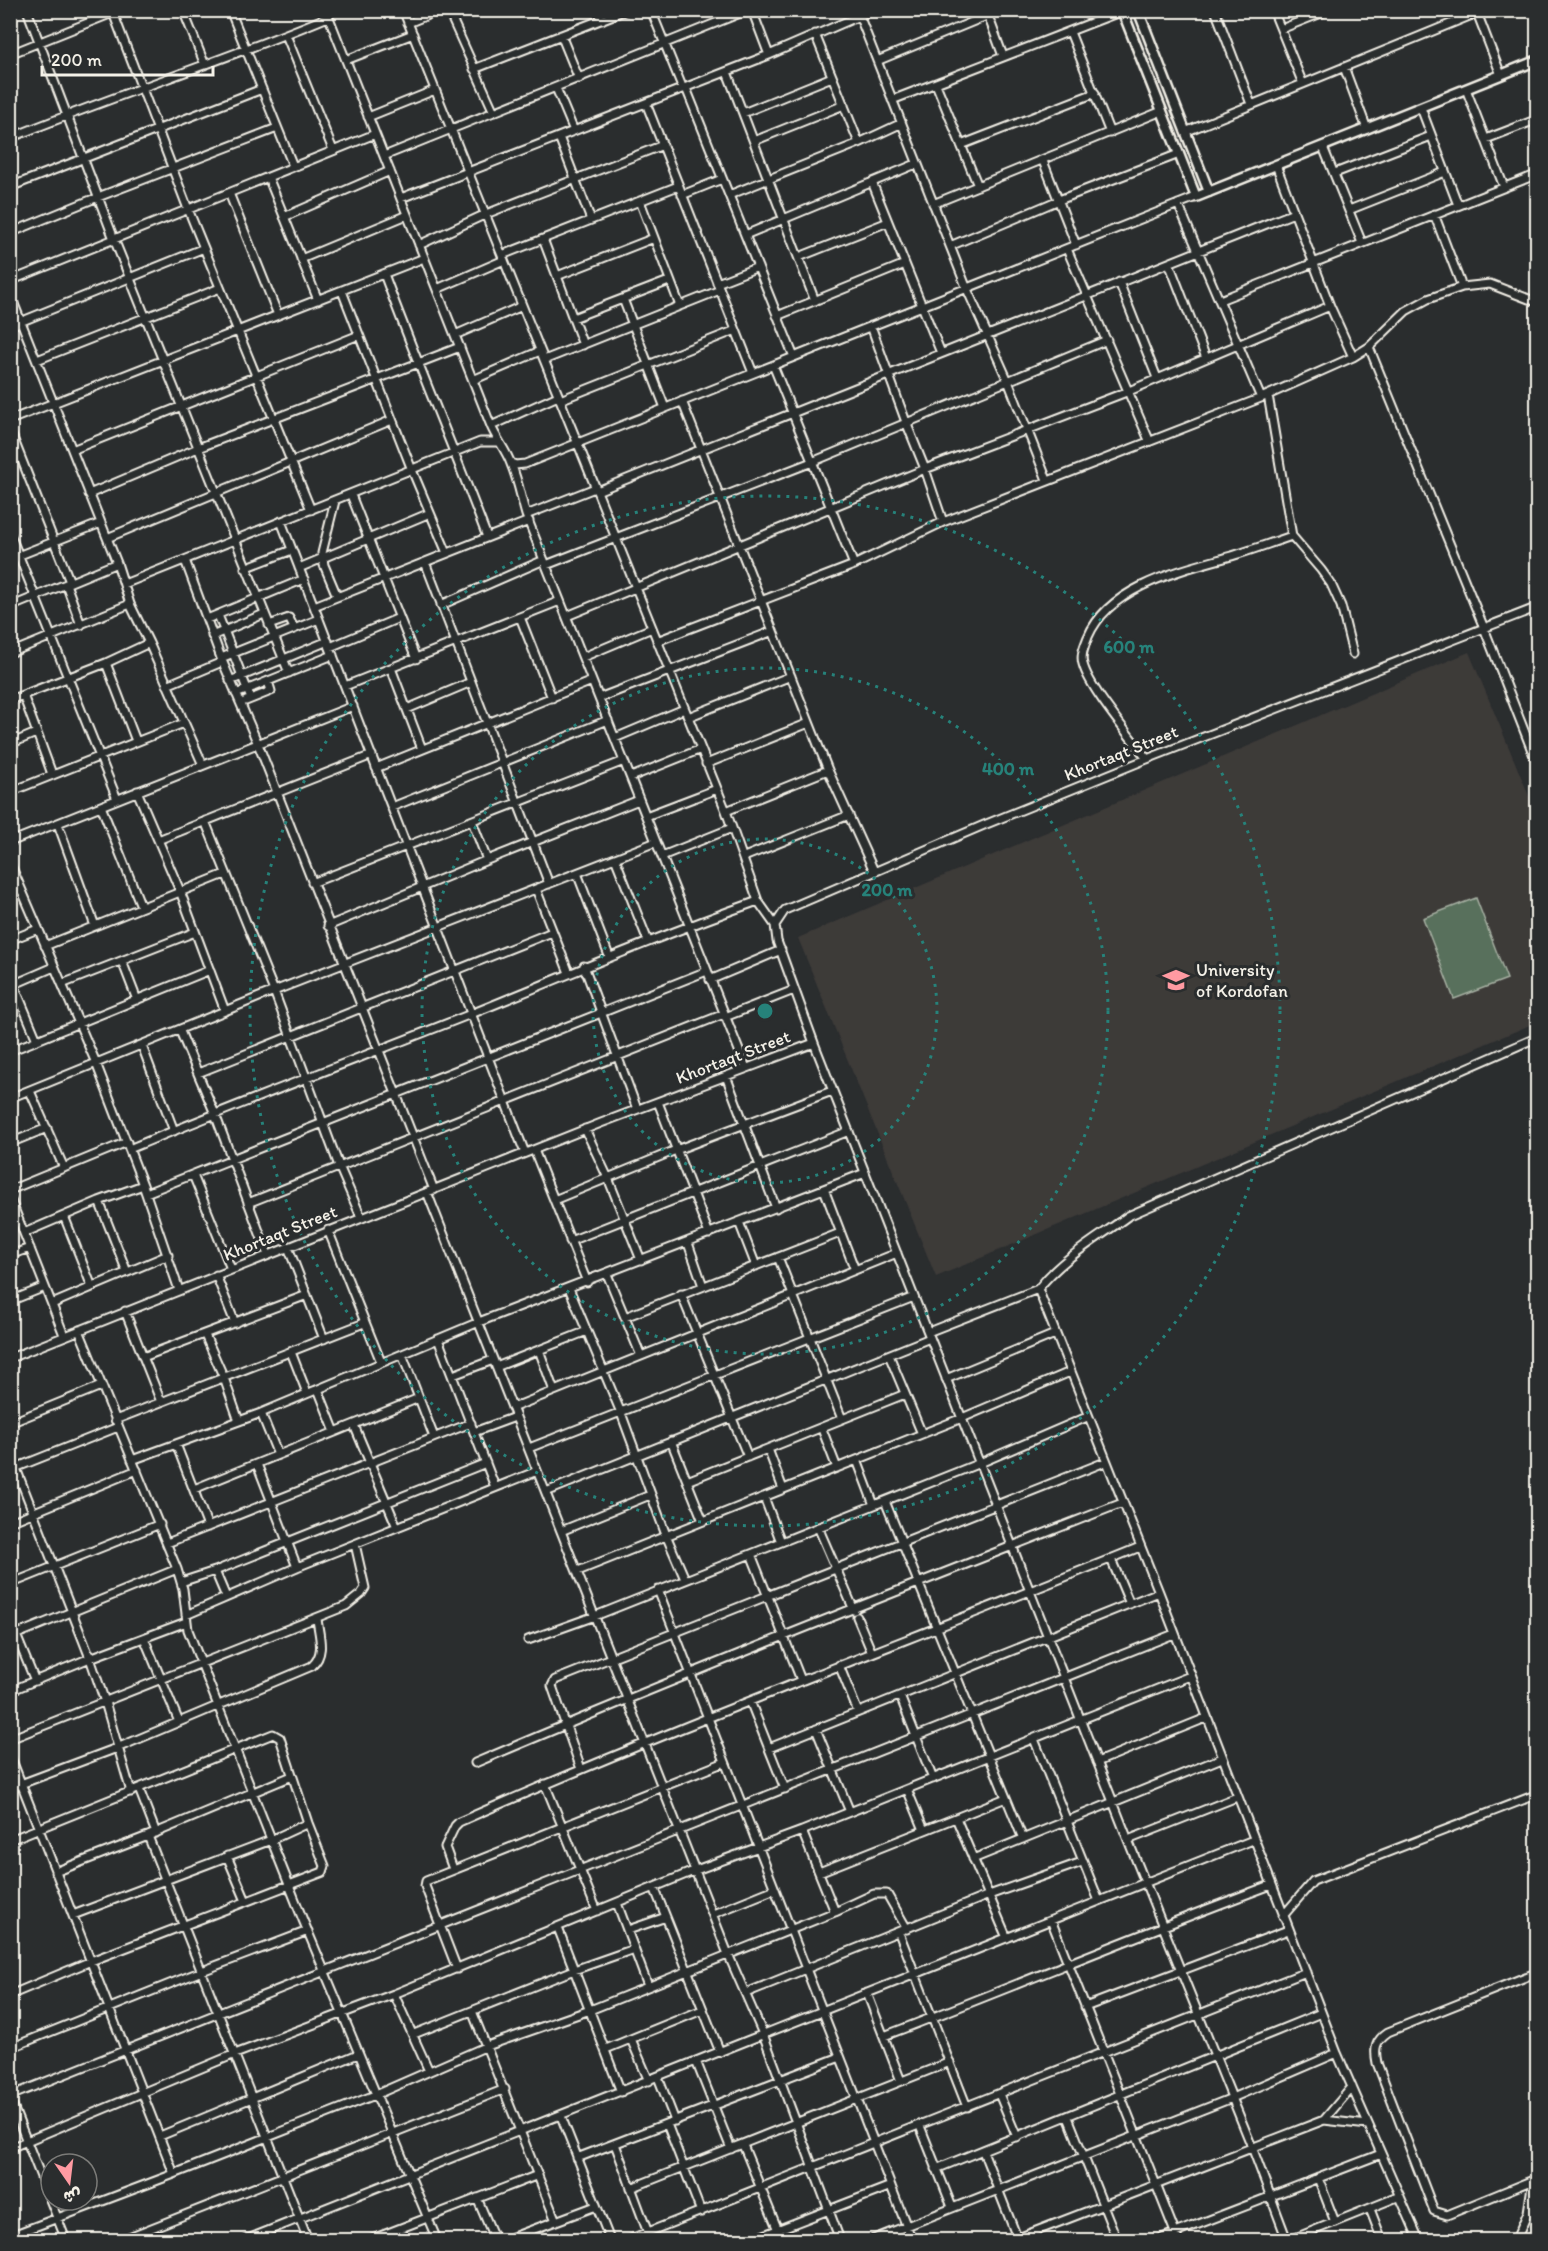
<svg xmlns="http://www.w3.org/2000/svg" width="1548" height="2251" font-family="Itim,'Playpen Sans Arabic',sans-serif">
<rect width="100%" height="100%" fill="#2a2d2e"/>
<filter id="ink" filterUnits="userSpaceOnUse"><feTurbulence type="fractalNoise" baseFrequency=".0167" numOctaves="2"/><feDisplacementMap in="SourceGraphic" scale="12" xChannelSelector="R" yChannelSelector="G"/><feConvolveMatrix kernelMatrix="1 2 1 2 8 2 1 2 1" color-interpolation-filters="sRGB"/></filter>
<g filter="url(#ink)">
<!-- built -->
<path fill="#3d3a39" d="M1469 652 1537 815V1022L936 1277 798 938Z"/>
<!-- green -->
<path fill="#586f5b" stroke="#a6b0a2" stroke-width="1.5" d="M1476 898 1507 979 1454 999 1423 918Z"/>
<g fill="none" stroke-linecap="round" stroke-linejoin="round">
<!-- minor casing -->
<g stroke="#f4f1e8" stroke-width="11">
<path id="minor" d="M27 10 114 239 289 673
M112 10 188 209 311 510
M183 10 205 65
M230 10 293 166
M326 10 491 426C497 440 506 450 511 464 518 480 521 498 526 515L746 1068
M403 10 726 811 758 901 775 925
M448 10 494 112
M598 10 602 20
M651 10 683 89
M752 10 769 55
M857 10 967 289 1008 381 1047 480
M986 10 1003 56
M1215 10 1251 104
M1273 10 1303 84
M1476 10 1501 75
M408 23 440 10
M1281 29 1329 10
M1070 32 1110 133
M815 34 859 143
M286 35 333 150
M561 35 579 79
M10 54 120 10
M346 60 413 34
M877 61 1001 10
M1344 67 1367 129
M474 69 626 10
M727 72 815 301
M936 84 978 186
M556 88 574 131
M686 88 794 357
M1466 89 1504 187
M892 100 1122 11
M646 103 753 373
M1421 108 1458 205
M743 113 832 77
M368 117 435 90
M1185 132 1477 13
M559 137 591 220
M10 138C115 95 223 61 328 17
M1486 139 1538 119
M754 141 844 105
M961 145 1095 93
M1323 147 1362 243
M384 156 748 10
M1043 161 1076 245
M1276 165 1330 306 1353 357
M1335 173 1431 136
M268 177 318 300
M872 182 941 353
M10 187 262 89
M229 193 278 315
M682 195 722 179
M729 195 859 143 900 124
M401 198 769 55 873 10
M640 201 680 306
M933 204 1162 111
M1178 204 1261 398
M1349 210 1445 172
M1434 214 1462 287
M284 217 390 171
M10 233 98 197 277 128
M745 235 916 164
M543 239 583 345
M419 245 486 214 663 145
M950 246 1059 200 1179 154
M1067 249 1149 440
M502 255 678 186
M799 257 888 222
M301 259 407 215
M1169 263 1206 358
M384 274C417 363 454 449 487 537
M557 276 654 238
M10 281 375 134
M1119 282 1157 378
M717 283 758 267
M437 289 504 260
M342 291 412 470 447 553
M10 294 117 563 130 604 149 643 203 765
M623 299 665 408
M1220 300 1538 174
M777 316 905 264
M573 318 669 281
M10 326 204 248
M871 326 906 422 925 469 943 522
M455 335 522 306
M1369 347 1484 628 1538 766
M37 360 220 288
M544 360 720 290
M773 365 854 565
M473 380 540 351
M1268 395 1292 536 1321 570 1331 584 1341 606 1353 654
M560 400 736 330
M682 401 828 770 874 871
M10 420 424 258
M491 426 558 396
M10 430 70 582
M72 450 359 335
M511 463 515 465 525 464 1196 197
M597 491 1294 213
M89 494 198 448 460 347
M351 495 416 659
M335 501 322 553 324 565 337 596
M526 515 595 488
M281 521 525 1153
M10 534 117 799
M107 538 392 420
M10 559 101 523
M185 560 221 658 258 744 434 1190
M425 562 549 884
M546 565 812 462 1107 340
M245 568 292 550
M299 568 430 513
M66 584 81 625
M124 584 455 452 480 442H498
M441 605 544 560
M314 606 529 521
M10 607 117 563
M218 615 251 699
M567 616 925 469 1129 391 1330 306
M520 617 552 698
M207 619 304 579
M269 625 289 618 294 628
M212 636 264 614
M657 641 854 565 943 522 1261 398 1353 357 1369 347 1406 311 1428 299 1462 287 1490 284 1534 301 1538 300
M330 647 399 618
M10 653 130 604
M583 657 652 628
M221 658 319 619
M106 663 136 741
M391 668 422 749
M230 681 328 641
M167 685 222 662
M345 686 560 601
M236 694 333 655
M23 695 52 774
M599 698 773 631
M10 700 106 663 149 643
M246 701 271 691 268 681
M407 709 471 682
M688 717 791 676
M615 738 684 709
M10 744 36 733
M1147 759C1130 736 1089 688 1083 664 1080 655 1085 645 1088 637 1110 584 1187 569 1235 555 1255 549 1273 542 1292 536
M706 764 809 723
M376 768 592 681
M631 777 701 749
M137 791 180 891 225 1011
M10 792 184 723
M101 806 141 906
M392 807 608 720
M726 811 828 770
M646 816 717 789
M205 821 274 991 339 1166 361 1217
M472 821 487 860
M58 824 95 926
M158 840 372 755
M10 842 353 706
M662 856 732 828
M744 857 849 815
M615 858 648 941
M10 863 96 1063 143 1185 179 1290
M577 873 609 956
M312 883 624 761
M536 889 569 973
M10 893 21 889
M328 926 487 860 639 800
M10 940 38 929
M45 946 225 874
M122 961 137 1000
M584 966 637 1109
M710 980 781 950
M62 984 195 932
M14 985 37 1040
M10 986 54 967
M725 1017 794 990
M180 1031 215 1114 268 1255
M814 1043 1128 1840 1252 2147 1287 2240
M142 1046 174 1131
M10 1051 210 970
M198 1073 552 932
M726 1076 776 1208
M30 1091 64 1168
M10 1098 274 991 656 842
M658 1102 709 1234
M585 1129 608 1178 641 1260
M10 1143 47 1128
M129 1149C242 1102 357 1059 471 1014 567 975 661 935 758 901
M534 1150 587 1282
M193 1175 231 1269
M824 1189 855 1270
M10 1190 127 1142
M427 1192 728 1954 763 2034 840 2240
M146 1193 707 971
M10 1198 64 1335
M554 1200 676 1150 832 1091
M99 1201 127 1272
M248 1203 724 1014
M64 1216 92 1287
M739 1222 756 1266
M328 1230 381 1362
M24 1233 99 1201 143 1185
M570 1241 849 1131
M688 1243 703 1286
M288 1247 324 1339
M10 1255 30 1248
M778 1257 842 1419
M607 1274 641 1356
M216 1275 235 1323
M569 1288 621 1413 666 1535 685 1579
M1038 1289 1159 1592 1337 2053 1419 2240
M681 1294 748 1457
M10 1301 45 1287
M52 1304 168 1255
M125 1311 161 1402
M625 1317 840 1233
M79 1330 177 1569 183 1589 188 1630 303 1920 437 2240
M928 1332 1038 1289C1062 1258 1097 1239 1128 1216L1538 1037
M205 1335 224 1378 239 1421
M438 1339 495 1487
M539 1350 554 1391
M291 1352 307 1393
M402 1354 434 1437
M889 1355 922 1434
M143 1357 307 1295
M10 1358 601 1123 814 1043 777 941 775 925 785 910 984 825 1147 759 1538 607
M496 1367 587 1331
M453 1375 493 1360
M946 1379 1055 1334
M318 1389 335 1432
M512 1408 897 1253
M261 1413 278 1455
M115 1420 364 1323
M10 1423 101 1386
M354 1425 397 1527
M822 1429 837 1468
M474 1432 515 1417
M671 1441 703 1521
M176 1444 208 1527
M529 1448 914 1297
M768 1449 783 1489
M10 1453 90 1658 105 1702 131 1792
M132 1460 261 1413 479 1322 865 1173
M857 1460 874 1505
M257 1464 297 1567
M10 1470 118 1427
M687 1481 905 1394
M194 1489 419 1398
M546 1492 930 1338
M764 1497 781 1542
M885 1501 1023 1839
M10 1522 137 1470
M818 1527 854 1610
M561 1531 650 1495
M167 1543 471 1423
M751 1554 801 1680
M1111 1559 1130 1604
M215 1571 226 1597
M578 1571 962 1418 1070 1372
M181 1582 215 1571 486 1463
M10 1584 160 1524
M658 1590 912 2240
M186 1615 297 1567 537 1471
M857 1617 872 1653
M10 1620 35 1681
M10 1637 177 1569
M144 1638 179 1722
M528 1640 595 1616 980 1463 1087 1417
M839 1665 858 1712
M10 1691 90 1658 186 1622
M900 1696 933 1779
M750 1701 785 1789
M816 1729 850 1812
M10 1739 346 1606 361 1594 365 1588 355 1544
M1034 1739 1099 1901
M769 1748 1159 1592
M10 1755 174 2174
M1097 1762 1206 1718
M475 1763C689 1672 905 1588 1122 1503
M581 1769 552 1686 555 1680 1105 1462
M545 1784 597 1911
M10 1788 117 1748 312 1666C326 1653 319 1636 317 1619
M139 1789 156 1833
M907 1789 924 1830
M956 1818 1007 1938
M802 1831 835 1912
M148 1836 308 2240
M10 1840 273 1734 280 1738 308 1823 325 1866 323 1872 91 1961 10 1995
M1128 1840 1237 1797
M227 1856 246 1901
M973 1859 1222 1758
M453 1869 445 1847 455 1826 459 1822C683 1723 913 1639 1140 1547
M55 1872 148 1836 292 1776
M819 1872 1006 1798
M654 1887 720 2052
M617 1903 648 1986
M713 1914 775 1889
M73 1915 271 1840 308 1823
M1283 1916 1313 1881 1538 1794
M1051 1920 1178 2240
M558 1928 621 2092
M628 1930 666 1917
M899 1933 967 2107
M457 1969 425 1886 426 1881 725 1762
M746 1993 989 1895 1082 1862
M867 1993 901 2081
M394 1994 429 2071
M1085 2007 1288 1930
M472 2011 556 2221
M414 2034 574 1970 634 1949
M884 2036C1013 1987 1141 1933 1271 1885
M631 2039 649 2081
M10 2048 202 1971 308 1931
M606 2049 702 2010
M696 2061 731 2149
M658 2077 675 2121
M999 2094 1017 2137
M10 2096 1174 1634
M10 2099 66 2240
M561 2116 610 2240
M1068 2117 1117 2240
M1324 2120 1352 2087
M667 2124 701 2212
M920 2126 952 2207
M160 2136 358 2054
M615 2144 648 2233
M743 2145 782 2240
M10 2148 235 2054 394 1994 696 1870 802 1831 1190 1676
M983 2151 1018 2240
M577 2158 840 2057
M936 2169 1321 2013
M1318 2178 1335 2222
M1533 2180 1447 2215 1434 2211 1377 2063C1374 2049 1375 2041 1388 2032L1538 1972
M631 2188 950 2062
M477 2198 495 2240
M1370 2209 1382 2240
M10 2236 174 2174 375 2095 487 2046 590 2010 835 1912 874 1894H887L907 1929
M121 2240 505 2089
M245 2240 1253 1840
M370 2240 538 2175
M505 2240 596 2206
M628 2240 1306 1972
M751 2240 891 2186
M871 2240 1232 2098 1337 2053
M1013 2240 1324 2120 1368 2125
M1157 2240 1381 2154
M1290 2240 1400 2196
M1516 2240 1528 2212 1533 2180 1538 2178"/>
</g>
<!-- major casing -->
<g stroke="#f4f1e8" stroke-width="13">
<path id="major" d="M1122 10 1196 197 1538 60
M1138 10 1209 192"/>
</g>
<!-- minor -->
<use href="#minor" stroke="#2a2d2e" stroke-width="7"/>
<!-- major -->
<use href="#major" stroke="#2a2d2e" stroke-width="8"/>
</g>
</g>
<!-- distance rings -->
<g fill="none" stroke="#26827a" stroke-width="3" stroke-dasharray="3 6">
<circle cx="765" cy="1011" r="172"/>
<circle cx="765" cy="1011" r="343"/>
<circle cx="765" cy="1011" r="515"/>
</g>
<!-- icons -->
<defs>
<g id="university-bare" transform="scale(2.07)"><path d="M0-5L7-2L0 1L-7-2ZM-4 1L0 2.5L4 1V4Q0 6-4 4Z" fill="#ff9aa2" stroke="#2a2d2e" stroke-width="2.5" paint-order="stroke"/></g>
</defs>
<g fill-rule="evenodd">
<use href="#university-bare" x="1176" y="980"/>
</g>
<g text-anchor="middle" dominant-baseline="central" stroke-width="6" stroke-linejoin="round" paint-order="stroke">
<!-- street labels -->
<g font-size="18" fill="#f4f1e8" stroke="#2a2d2e">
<text transform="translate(1121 753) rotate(-22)">Khortaqt Street</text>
<text transform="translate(733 1057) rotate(-21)">Khortaqt Street</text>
<text transform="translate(280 1233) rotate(-22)">Khortaqt Street</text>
</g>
<!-- poi labels -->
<g font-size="18" fill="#f4f1e8" stroke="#2a2d2e" text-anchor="start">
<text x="1196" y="970">University<tspan x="1196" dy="21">of Kordofan</tspan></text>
</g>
</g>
<circle cx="765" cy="1011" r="9" fill="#26827a" stroke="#2a2d2e" stroke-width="3"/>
<g font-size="18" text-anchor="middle" font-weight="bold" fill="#26827a" stroke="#2a2d2e" stroke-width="6" stroke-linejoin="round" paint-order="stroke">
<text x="1129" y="653">600 m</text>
<text x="1008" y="775">400 m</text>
<text x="887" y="896">200 m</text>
</g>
<!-- margin -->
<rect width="1548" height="2251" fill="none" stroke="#2a2d2e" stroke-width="36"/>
<rect x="18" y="18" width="1512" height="2215" fill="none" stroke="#f4f1e8" stroke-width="2" filter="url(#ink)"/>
<!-- north arrow -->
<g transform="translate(69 2182) rotate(166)"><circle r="28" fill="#2a2d2e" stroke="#7b7b78" stroke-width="1.5"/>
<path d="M0-4.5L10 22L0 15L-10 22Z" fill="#ff9aa2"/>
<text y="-9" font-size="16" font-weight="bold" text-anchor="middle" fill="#f4f1e8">ش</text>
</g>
<!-- scale -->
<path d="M42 66v9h171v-9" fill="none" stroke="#f4f1e8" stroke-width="3"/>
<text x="51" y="66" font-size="18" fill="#f4f1e8" stroke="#2a2d2e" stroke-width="4.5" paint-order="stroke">200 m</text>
</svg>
